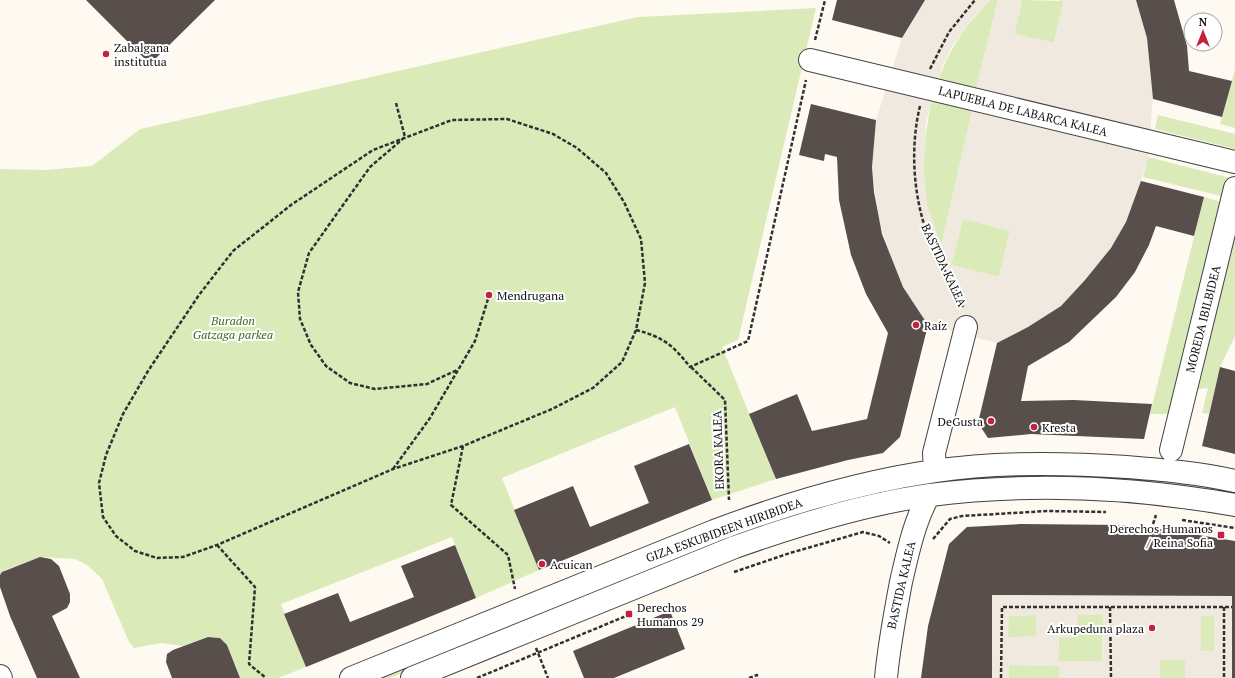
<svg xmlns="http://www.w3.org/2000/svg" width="1235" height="678" font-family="'PT Serif',serif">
<rect width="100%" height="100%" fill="#fffaf1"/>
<!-- green -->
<path fill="#daebb9" d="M990 0H998L975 93 937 85C947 52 965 25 990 0Z
M1022 0 1064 1 1054 43 1014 34Z
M816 8 738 340 722 347 776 479 712 500 675 407 502 478 539 570 476 598 452 537 281 604 306 667 278 678H240L227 645 220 638 215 637H208L183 646 161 643 134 648 129 642 102 579 87 565 75 559 40 557 5 570 0 575V169L46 170 92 166 140 129 638 17Z
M1235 69V128L1220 124Z
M933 96 973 107 941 246C936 233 930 219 927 205 920 173 925 128 933 96Z
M1158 115 1235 134V149L1155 129Z
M1148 157 1230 178 1225 197 1143 177Z
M1204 197 1225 203 1172 414H1150Z
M1235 216V336L1220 367 1209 414 1202 413 1208 388 1192 390Z
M963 218 1010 231 999 277 951 265Z
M1101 472 1235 487V495L1151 481 1101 478H1010L637 576 390 678H376L787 513 858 494 970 476Z
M1036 615V637H1008V616Z
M1077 615H1103L1102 662 1058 661 1059 637Z
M1201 616H1214V651H1201Z
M1160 660H1185V678H1160Z
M1009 665 1059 666V678H1009Z"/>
<!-- plaza -->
<path fill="#f0e9df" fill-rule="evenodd" d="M925 0H990L975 15 953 45 942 67 937 85 975 93 998 0H1022L1015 34 1054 43 1064 2 1058 0H1136L1147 38 1153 99 1148 157 1136 198 1126 222 1111 248 1085 280 1061 306 1028 327 997 343 928 325 903 287 893 264 878 217 872 167 876 120 902 38ZM933 96 973 107 941 245 927 205 924 170 926 123ZM963 219 1010 231 999 277 951 265Z
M992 595 1232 596V678H1185V660H1160V678H1059V666L1009 665V678H992ZM1036 615V636L1008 637 1009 616ZM1078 615H1103L1102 661H1058L1059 637H1077ZM1201 616H1214V651H1201Z"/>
<!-- building -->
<path fill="#584e4b" d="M86 0H215L150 64Z
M837 0H925L902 38 832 20Z
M1136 0H1174L1187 46 1189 71 1232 81 1222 117 1153 99 1147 38Z
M811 104 876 120 872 167 874 192 882 234 903 287 928 325 900 437 883 453 848 460 776 479 749 414 797 394 812 431 867 419 888 333 866 294 851 255 839 200 837 157 825 154 824 161 799 155Z
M1141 181 1204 197 1194 236 1156 226 1149 245 1135 272 1116 297 1069 342 1028 366 1021 401 1074 400 1152 404 1144 439 1031 434 988 438 978 423 997 343 1028 327 1061 306 1085 280 1111 248 1126 222Z
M1220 367 1235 371V454L1202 446Z
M689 444 712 500 539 570 514 510 573 486 590 527 649 503 634 466Z
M1021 524 1123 525 1168 530 1235 541V678H1232V596L992 595V678H921L928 626 949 544 967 527Z
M455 545 476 598 306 667 284 614 338 593 350 622 414 597 401 566Z
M40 557 51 559 59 566 70 594V602L67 608 52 616 80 678H37L10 616 0 587V575L2 572Z
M670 611 685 649 614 678H584L573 651Z
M208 637 220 638 227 645 240 678H172L166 662 167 654 173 650Z"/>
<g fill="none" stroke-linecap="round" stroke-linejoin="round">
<!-- minor casing -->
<g stroke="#424242" stroke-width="24">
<path id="minor" d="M810 60 1235 162
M1171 450 1235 188
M935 471 934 453 966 327
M0 676 1 678
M351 678 714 531C786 504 858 482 935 471 994 462 1067 463 1127 467 1163 470 1200 473 1235 481
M412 678 735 547C797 525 864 504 930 495 1033 482 1133 487 1235 505
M886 678C889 645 895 614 901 582 908 552 914 522 929 495"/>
</g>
<!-- path -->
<path stroke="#313131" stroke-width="2.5" stroke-dasharray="4 2" stroke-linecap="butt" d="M815 40 825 0
M930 69 949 32 975 0
M396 103 405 137 370 167 309 253 298 292 300 319 311 345 326 366 350 383 375 389 427 384 457 370
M920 106C910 147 913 196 928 236 937 260 953 282 963 307
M636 330 622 362 593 388 552 409 463 446 393 469 217 545 183 557 157 558 135 551 116 536 103 517 99 483 106 455 123 414 148 371 199 295 233 251 291 205 373 150 452 120 507 119 553 134 577 148 606 173 624 202 641 239 645 283 636 330C663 337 673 345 690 367L748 341 806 80
M691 367 725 400 729 500
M463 446 451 505 508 555 515 589
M393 469 430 418 475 341 488 299
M1182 520 1235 528
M1153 524 1156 515
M933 539 950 519 962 516 1047 511 1106 512
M217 545 255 587 249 664 266 678
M734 572 790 553 863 532 879 536 890 543
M1110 607 1111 678
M1224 607V678
M536 648 548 678
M477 678 626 616
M749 678 757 675V678
M1001 678 1002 607H1232"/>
<!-- minor -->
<use href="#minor" stroke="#fff" stroke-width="22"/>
</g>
<!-- markers -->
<g fill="#c5213f" stroke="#fff" stroke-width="1.5">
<circle cx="106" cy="54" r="4"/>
<circle cx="489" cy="295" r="4"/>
<circle cx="916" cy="325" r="4"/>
<circle cx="991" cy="421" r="4"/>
<circle cx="1034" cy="427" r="4"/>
<rect x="1217" y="531" width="8" height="8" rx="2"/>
<circle cx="542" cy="564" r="4"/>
<rect x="625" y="610" width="8" height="8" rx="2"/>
<circle cx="1152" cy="628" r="4"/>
</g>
<g text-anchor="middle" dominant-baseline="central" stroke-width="4" stroke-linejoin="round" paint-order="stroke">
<!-- poi labels -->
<g font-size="12" fill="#0f0f0f" stroke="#fff" text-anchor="start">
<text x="114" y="47">Zabalgana<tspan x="114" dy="14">institutua</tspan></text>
<text x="497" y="295">Mendrugana</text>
<text x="924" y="325">Raíz</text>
<text x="983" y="421" text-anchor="end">DeGusta</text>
<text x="1042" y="427">Kresta</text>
<text x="1213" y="528" text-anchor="end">Derechos Humanos<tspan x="1213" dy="14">/ Reina Sofia</tspan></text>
<text x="550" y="564">Acuican</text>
<text x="637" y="607">Derechos<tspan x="637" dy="14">Humanos 29</tspan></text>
<text x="1144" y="628" text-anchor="end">Arkupeduna plaza</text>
</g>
<!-- street labels -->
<g font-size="12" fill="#0f0f0f" stroke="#fff">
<text transform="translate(1023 111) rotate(14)">LAPUEBLA DE LABARCA KALEA</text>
<text transform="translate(944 265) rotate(65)">BASTIDA KALEA</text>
<text transform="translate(1203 319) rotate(-76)">MOREDA IBILBIDEA</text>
<text transform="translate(718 450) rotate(-92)">EKORA KALEA</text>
<text transform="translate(724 530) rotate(-20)">GIZA ESKUBIDEEN HIRIBIDEA</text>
<text transform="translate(901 585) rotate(-77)">BASTIDA KALEA</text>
</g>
<!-- park labels -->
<g font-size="12" font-style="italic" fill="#376a1c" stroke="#fff">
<text x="233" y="320">Buradon<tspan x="233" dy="14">Gatzaga parkea</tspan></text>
</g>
</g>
<!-- north arrow -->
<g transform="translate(1203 32)"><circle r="19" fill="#ffffff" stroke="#9f9f9f"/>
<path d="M0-3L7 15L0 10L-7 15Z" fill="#c5213f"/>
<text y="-6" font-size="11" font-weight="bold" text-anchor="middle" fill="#0f0f0f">N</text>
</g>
</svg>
